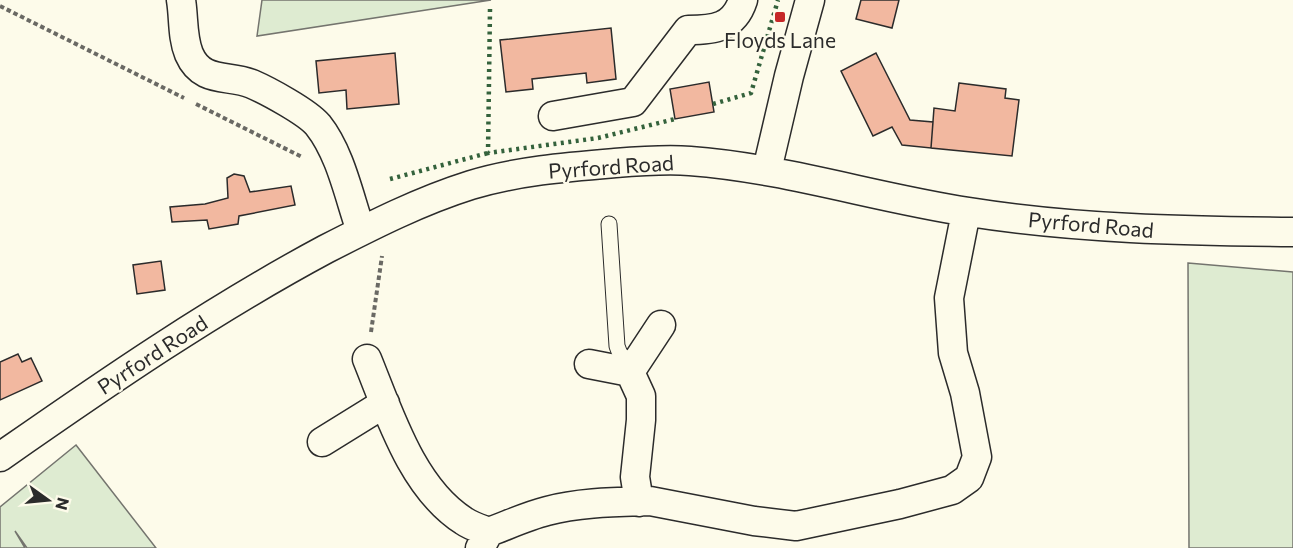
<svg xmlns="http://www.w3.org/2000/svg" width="1293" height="548" font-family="Commissioner,sans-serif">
<rect width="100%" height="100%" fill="#fdfbea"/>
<!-- green -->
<path fill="#deebd1" stroke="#74746e" stroke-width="1.5" d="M262 0H491L257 36Z
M1188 263 1293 272V548H1189Z
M76 445 156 548H27L15 531 25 548H0V507Z"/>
<!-- building -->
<path fill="#f2b8a0" stroke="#2b2b2b" stroke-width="1.5" d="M861 0H899L892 28 856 19Z
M611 28 616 79 587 83 586 73 532 79 533 89 506 92 500 40Z
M395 53 399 104 347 109 346 90 319 93 316 61Z
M876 53 910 120 933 122 931 148 902 145 892 127 873 136 841 71Z
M709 82 714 112 675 119 670 89Z
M959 83 1006 89 1005 98 1019 100 1012 156 931 148 934 108 955 111Z
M234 174 244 176 250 192 291 186 295 205 239 216 238 224 209 229 207 220 172 222 170 207 205 204 228 198 227 178Z
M161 261 165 290 137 294 133 265Z
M18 354 22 362 31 358 42 381 0 400V362Z"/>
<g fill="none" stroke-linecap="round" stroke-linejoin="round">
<!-- lane casing -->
<g stroke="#2b2b2b" stroke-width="17">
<path id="lane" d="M609 224 617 346 620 354 634 365"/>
</g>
<!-- street casing -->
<g stroke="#2b2b2b" stroke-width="31">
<path id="street" d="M181 0C184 18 182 37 189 54 202 84 228 74 252 84 268 91 307 112 318 125 341 154 349 197 361 231
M553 116 633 102 688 30C714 30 734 28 743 0
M767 170 789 76 810 0
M367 359C389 413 412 488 464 521 471 526 481 529 489 532L480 548
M589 364 630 372 661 325
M630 372 641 396V420L635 477 639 502
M322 442 385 403
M0 457C106 383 212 310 326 249 373 225 420 201 471 185 517 171 567 167 615 163 640 161 665 159 690 161 785 168 876 198 969 212 1076 229 1185 231 1293 232
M489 532C508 525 527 516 547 511 580 502 617 502 650 501L754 521 796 526 900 504 952 490 969 478 977 457 965 393 953 353 949 298 966 212"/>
</g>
<!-- path -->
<path stroke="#6a6964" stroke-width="4" stroke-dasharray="4.5 3" stroke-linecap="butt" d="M0 6 184 98
M196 104 302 157
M371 332 382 256"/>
<!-- lane -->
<use href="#lane" stroke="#fdfbea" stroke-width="15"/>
<!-- street -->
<use href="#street" stroke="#fdfbea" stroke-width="28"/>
<!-- hedge -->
<path stroke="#34623c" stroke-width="4.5" stroke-dasharray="3 4.5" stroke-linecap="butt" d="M490 9 488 153 598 138 675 119
M713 104 751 93 778 0
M390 179 488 153"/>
</g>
<!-- markers -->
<rect fill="#c62828" stroke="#fdfbea" stroke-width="2" x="774" y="11" width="12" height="12" rx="3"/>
<g text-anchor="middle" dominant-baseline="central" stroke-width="4.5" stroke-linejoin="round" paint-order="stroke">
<!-- poi labels -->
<g font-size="21" fill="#2b2b2b" stroke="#fdfbea">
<text x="780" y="39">Floyds Lane</text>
</g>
<!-- street labels -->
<g font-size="21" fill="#2b2b2b" stroke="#fdfbea">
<text transform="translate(611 166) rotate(-4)">Pyrford Road</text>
<text transform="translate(1091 224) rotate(5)">Pyrford Road</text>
<text transform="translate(152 354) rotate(-33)">Pyrford Road</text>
</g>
</g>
<!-- north arrow -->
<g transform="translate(48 500) rotate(105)" stroke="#fdfbea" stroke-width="4.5" paint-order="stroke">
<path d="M0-4.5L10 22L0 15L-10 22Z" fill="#2b2b2b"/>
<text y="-9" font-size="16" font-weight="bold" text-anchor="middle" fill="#2b2b2b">N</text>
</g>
</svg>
